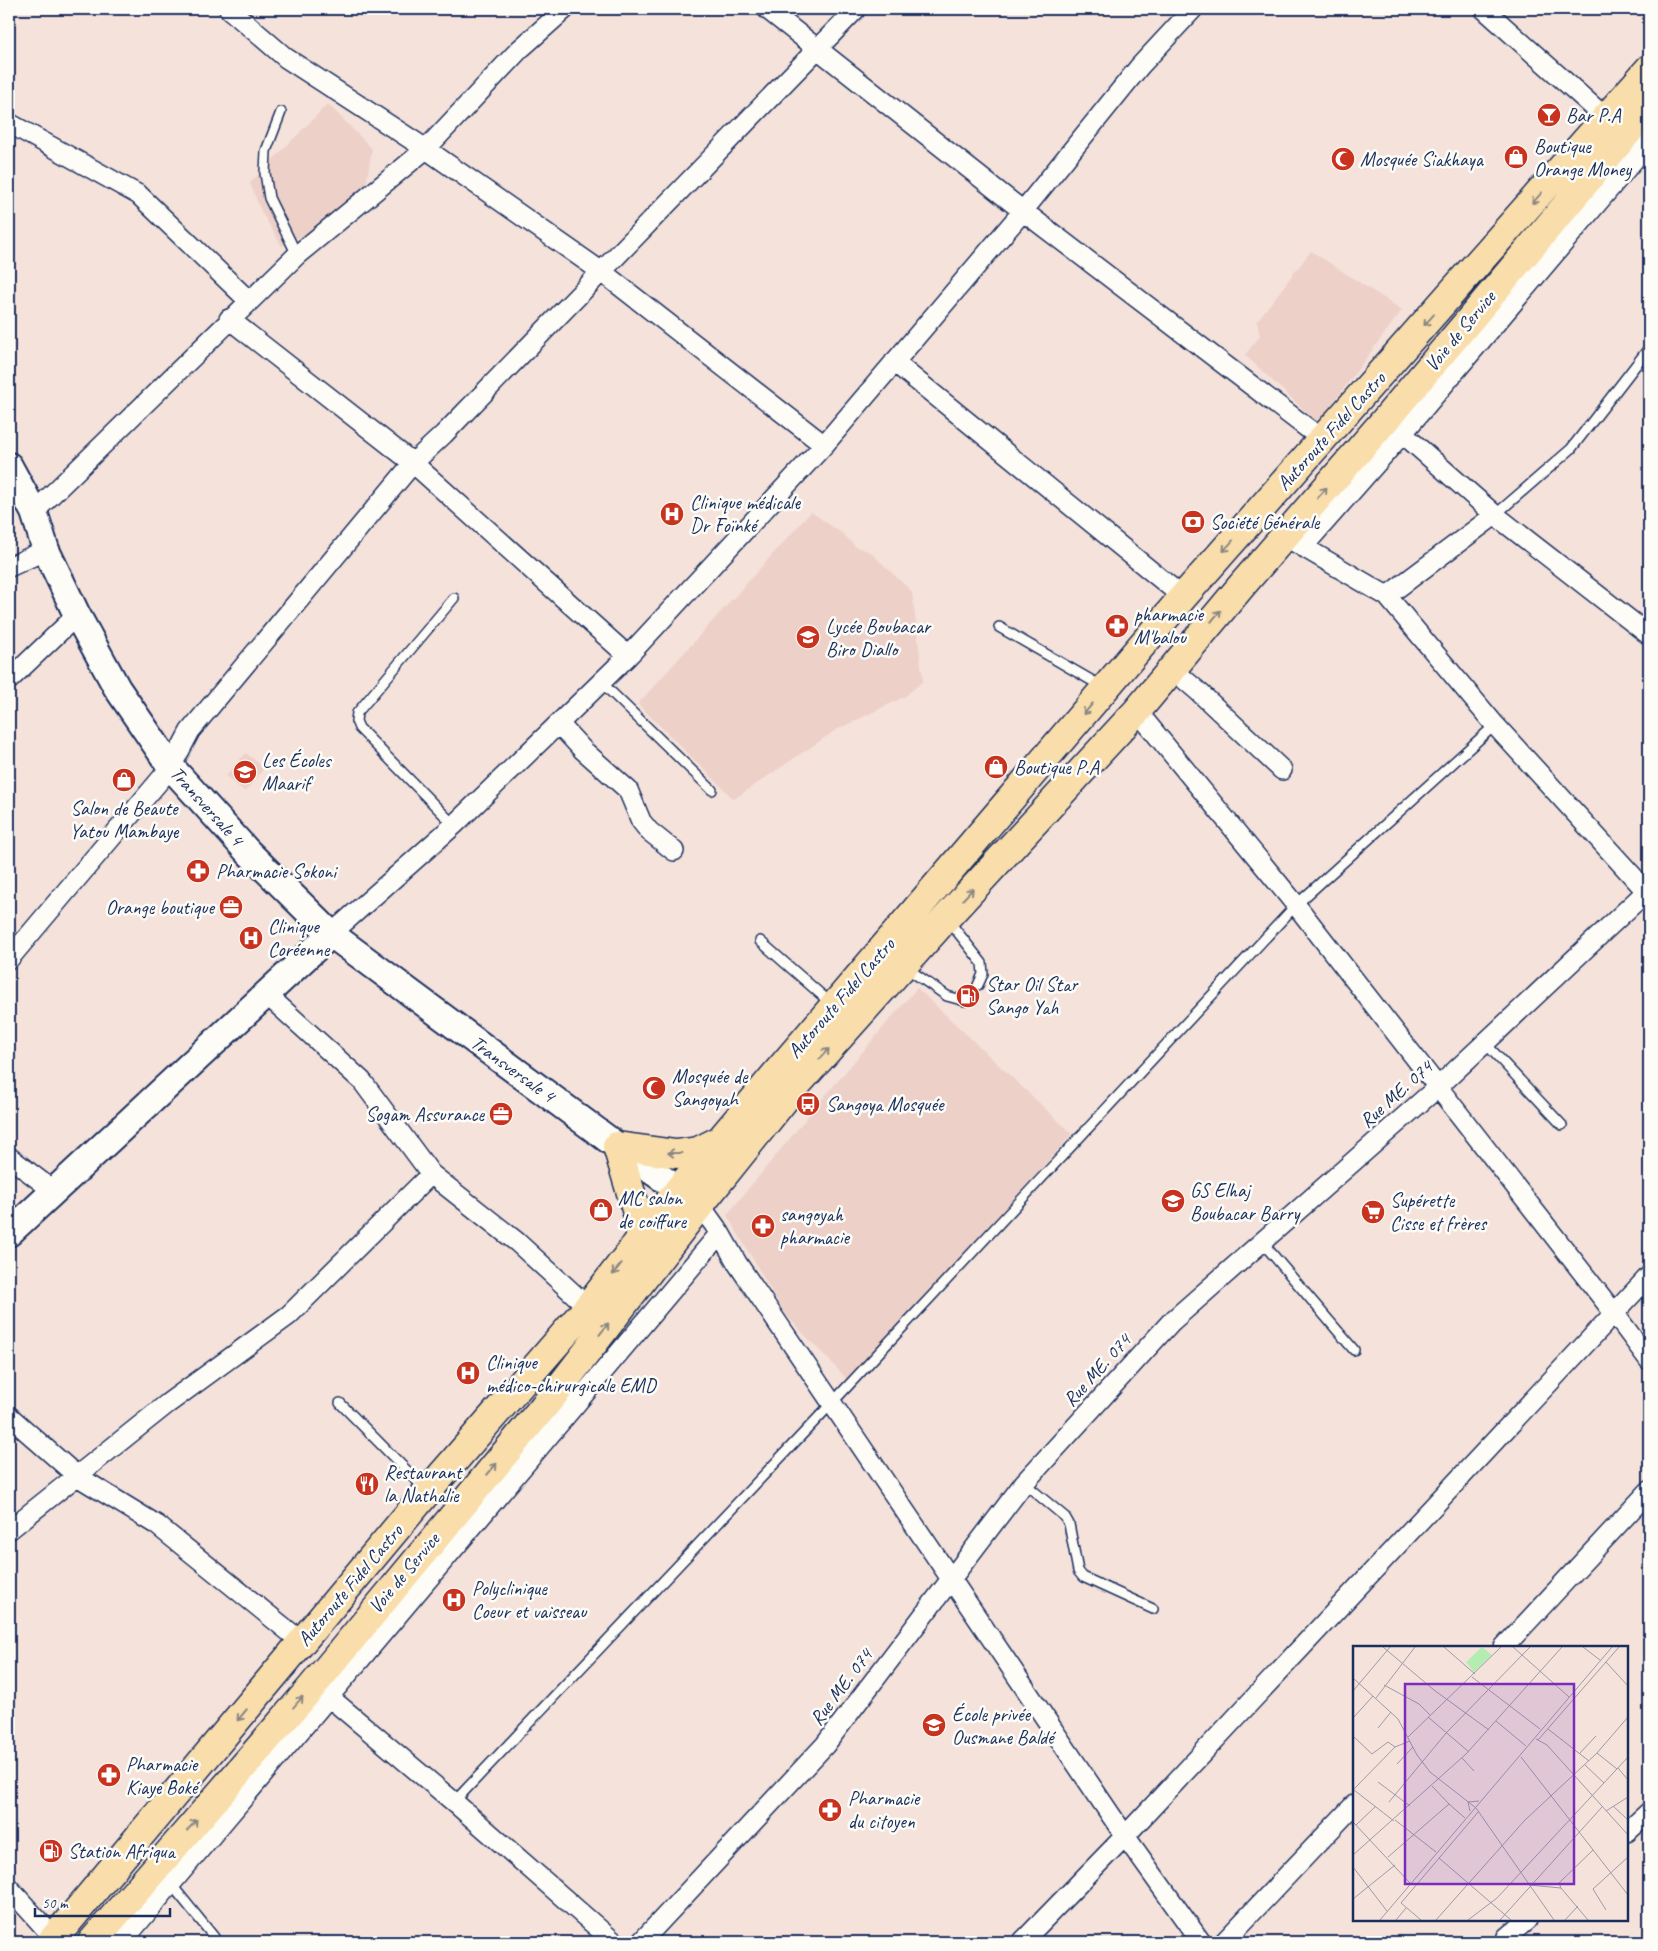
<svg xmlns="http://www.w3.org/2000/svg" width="1658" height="1951" font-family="Caveat,sans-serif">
<rect width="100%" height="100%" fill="#f4e2db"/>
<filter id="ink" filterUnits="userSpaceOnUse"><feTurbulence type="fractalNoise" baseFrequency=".02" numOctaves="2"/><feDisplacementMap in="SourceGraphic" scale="10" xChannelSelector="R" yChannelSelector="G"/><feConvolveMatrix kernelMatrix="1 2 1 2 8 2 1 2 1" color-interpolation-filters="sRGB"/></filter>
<g filter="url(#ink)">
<!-- built -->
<path fill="#edd0c8" d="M328 104 372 149 366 184 323 225 282 246 262 213 250 183Z
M1311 251 1402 310 1318 423 1245 355 1260 336 1257 321Z
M811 512 843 534 856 547 870 552 912 592 923 681 904 697 836 730 734 799 638 704Z
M246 753 264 768 245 792 226 776Z
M917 988 1072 1134 929 1296 848 1380 785 1314 727 1215 814 1109Z"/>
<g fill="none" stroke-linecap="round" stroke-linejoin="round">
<!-- lane casing -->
<g stroke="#1b2f5e" stroke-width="12">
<path id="lane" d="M281 112 266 151 265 173 269 198 297 255
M1495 515 1571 449 1649 348
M999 627 1103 687
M602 683 712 790
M454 825 359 728 356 721 357 713 454 598
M948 920 982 963 983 974 978 985
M760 941 833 1005
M905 967 947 996 965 1001
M1485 1043 1562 1125
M1262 1242 1354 1350
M340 1403 426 1490
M1024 1483 1065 1517 1069 1524 1078 1571 1083 1577 1153 1609
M454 1802 832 1403 1296 905 1495 725
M171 1884 214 1937 216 1942"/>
</g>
<!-- street casing -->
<g stroke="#1b2f5e" stroke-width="22">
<path id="street" d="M229 9 286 58 426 149 602 272 824 445
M767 9 1023 211 1323 440
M1484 9 1607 119
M9 123 139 195 248 300
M229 319 413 463 628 656
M894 362 1183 597
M1393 425 1495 515 1649 635
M34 512 297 255 426 149 519 50 565 9
M1293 541 1387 596 1495 725 1649 894
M1303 547 1403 433 1649 142
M9 567 46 550
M1387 596 1495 515
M1172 669 1199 692 1282 770
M9 680 77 615
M1137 711 1296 905 1614 1313 1649 1360
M559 724 583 750 628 790 641 821 649 831 674 851
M331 934 454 825 628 656 824 445 1023 211 1140 66 1193 9
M9 959 171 767 190 731 413 463 444 434 856 9
M266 994 362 1081 431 1174
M9 1157 55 1192
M700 1205 720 1233 737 1263 1125 1836 1201 1942
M9 1416 77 1476 157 1525 302 1642
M9 1530 167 1404 289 1315 431 1174 517 1242 588 1307
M1504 1647 1649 1491
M329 1697 454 1802 614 1942
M1627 1832 1649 1812
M9 1888 54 1938
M122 1942 720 1233
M641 1942 825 1745 1024 1483 1171 1322 1438 1087 1649 889
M1022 1942 1125 1836 1649 1276
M1224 1942 1354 1805
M1509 1942 1507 1937 1527 1920"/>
</g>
<!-- secondary casing -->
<g stroke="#1b2f5e" stroke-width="30">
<path id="secondary" d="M9 466 34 512 46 550 77 615 117 688 171 767 248 852 331 934 617 1146 697 1203
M9 1233 331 934"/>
</g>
<!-- highway casing -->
<g stroke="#1b2f5e" stroke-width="31">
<path id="highway" d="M640 1239V1223L617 1146 676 1154 698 1151 720 1140
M51 1942 427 1492 588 1307 679 1189 774 1076 1183 597 1649 69
M92 1942 311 1688 560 1387 700 1205 792 1090 946 918 1137 711 1243 584 1386 419 1649 107"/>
</g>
<!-- lane -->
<use href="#lane" stroke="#fdfcf7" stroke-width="9"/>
<!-- street -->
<use href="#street" stroke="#fdfcf7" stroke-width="19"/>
<!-- secondary -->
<use href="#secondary" stroke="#fdfcf7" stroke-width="26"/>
<!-- highway -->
<use href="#highway" stroke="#f9deab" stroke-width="28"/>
</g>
<!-- one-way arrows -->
<defs><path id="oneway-shaft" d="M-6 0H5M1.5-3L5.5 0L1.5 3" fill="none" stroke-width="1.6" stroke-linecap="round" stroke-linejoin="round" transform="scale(1.25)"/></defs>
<g stroke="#8a8684">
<use href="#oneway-shaft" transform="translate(1537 198) rotate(132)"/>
<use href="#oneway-shaft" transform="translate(1429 320) rotate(132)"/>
<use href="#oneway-shaft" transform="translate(1322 493) rotate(-49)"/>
<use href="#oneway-shaft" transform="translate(1228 546) rotate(132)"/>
<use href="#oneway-shaft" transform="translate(1216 616) rotate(-50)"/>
<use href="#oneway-shaft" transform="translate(1088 709) rotate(130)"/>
<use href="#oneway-shaft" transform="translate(968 894) rotate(-47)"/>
<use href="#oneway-shaft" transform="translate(824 1054) rotate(-48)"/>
<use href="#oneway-shaft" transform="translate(675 1153) rotate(-180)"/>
<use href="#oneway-shaft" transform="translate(617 1269) rotate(128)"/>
<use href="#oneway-shaft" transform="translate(604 1329) rotate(-52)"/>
<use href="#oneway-shaft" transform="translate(492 1469) rotate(-50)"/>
<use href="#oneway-shaft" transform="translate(298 1702) rotate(-49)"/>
<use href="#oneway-shaft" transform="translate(242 1715) rotate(130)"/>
<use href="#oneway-shaft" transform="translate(192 1825) rotate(-49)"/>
</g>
</g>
<!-- icons -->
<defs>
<g id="bar-disc" transform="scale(1.25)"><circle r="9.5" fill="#c8321e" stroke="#fdfcf7"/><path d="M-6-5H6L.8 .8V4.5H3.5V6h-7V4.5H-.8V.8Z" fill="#fff"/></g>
<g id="shop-disc" transform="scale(1.25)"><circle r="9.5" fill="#c8321e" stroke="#fdfcf7"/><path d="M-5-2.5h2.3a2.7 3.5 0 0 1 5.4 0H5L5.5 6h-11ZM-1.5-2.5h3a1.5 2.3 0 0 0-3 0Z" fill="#fff"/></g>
<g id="mosque-disc" transform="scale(1.25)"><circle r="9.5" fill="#c8321e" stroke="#fdfcf7"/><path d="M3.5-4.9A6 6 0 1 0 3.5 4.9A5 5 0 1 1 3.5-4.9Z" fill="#fff"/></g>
<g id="hospital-disc" transform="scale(1.25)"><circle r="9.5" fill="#c8321e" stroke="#fdfcf7"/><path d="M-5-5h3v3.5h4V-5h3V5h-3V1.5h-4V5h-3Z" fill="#fff"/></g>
<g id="bank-disc" transform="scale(1.25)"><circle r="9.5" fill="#c8321e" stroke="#fdfcf7"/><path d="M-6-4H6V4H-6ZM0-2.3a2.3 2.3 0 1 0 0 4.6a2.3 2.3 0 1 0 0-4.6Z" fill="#fff"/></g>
<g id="pharmacy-disc" transform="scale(1.25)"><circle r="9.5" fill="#c8321e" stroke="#fdfcf7"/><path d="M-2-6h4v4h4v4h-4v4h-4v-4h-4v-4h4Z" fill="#fff"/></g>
<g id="school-disc" transform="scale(1.25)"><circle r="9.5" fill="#c8321e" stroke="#fdfcf7"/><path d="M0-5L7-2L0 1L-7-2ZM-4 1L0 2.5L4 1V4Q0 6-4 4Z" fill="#fff"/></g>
<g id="office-disc" transform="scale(1.25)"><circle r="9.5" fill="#c8321e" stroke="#fdfcf7"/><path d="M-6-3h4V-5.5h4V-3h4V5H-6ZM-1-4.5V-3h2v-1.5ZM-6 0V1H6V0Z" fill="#fff"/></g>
<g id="fuel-disc" transform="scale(1.25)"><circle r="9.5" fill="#c8321e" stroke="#fdfcf7"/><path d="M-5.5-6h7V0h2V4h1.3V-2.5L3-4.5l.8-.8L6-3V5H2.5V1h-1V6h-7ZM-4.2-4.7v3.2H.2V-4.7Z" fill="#fff"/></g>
<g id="bus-disc" transform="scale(1.25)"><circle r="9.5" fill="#c8321e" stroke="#fdfcf7"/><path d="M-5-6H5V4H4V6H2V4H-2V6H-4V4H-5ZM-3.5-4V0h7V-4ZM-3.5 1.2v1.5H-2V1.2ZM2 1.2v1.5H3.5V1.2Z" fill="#fff"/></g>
<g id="supermarket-disc" transform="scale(1.25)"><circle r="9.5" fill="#c8321e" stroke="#fdfcf7"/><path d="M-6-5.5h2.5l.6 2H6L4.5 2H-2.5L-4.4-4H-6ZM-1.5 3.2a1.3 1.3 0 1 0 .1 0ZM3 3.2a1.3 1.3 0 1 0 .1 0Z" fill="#fff"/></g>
<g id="restaurant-disc" transform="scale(1.25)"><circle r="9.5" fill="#c8321e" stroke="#fdfcf7"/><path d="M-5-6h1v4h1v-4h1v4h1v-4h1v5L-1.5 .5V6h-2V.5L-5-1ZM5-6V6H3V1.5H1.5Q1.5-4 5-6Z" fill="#fff"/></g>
</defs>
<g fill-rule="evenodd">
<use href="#bar-disc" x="1549" y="115"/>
<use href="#shop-disc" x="1516" y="157"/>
<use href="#mosque-disc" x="1343" y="159"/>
<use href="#hospital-disc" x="672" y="514"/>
<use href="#bank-disc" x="1193" y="522"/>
<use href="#pharmacy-disc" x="1117" y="626"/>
<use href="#school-disc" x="808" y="637"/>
<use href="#shop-disc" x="996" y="767"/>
<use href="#school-disc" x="245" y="772"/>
<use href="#shop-disc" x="124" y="780"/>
<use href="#pharmacy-disc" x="198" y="871"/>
<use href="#office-disc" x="231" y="907"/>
<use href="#hospital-disc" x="251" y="938"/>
<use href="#fuel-disc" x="968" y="996"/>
<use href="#mosque-disc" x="654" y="1088"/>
<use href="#bus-disc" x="808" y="1104"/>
<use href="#office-disc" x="501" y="1114"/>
<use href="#school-disc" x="1173" y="1201"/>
<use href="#shop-disc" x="601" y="1210"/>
<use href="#supermarket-disc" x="1373" y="1212"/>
<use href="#pharmacy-disc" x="763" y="1226"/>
<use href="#hospital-disc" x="468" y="1373"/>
<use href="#restaurant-disc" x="367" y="1484"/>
<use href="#hospital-disc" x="454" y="1600"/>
<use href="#school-disc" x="934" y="1725"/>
<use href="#pharmacy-disc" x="109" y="1775"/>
<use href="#pharmacy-disc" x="830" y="1810"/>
<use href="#fuel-disc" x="51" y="1851"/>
</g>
<g text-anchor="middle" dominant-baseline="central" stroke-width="5" stroke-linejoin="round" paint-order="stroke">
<!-- poi labels -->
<g font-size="20" fill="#1b2f5e" stroke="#fdfcf7" text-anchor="start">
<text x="1566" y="115">Bar P.A</text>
<text x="1534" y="146">Boutique<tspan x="1534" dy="23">Orange Money</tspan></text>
<text x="1360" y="159">Mosquée Siakhaya</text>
<text x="690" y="502">Clinique médicale<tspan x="690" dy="23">Dr Foïnké</tspan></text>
<text x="1210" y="522">Société Générale</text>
<text x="1134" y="614">pharmacie<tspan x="1134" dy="23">M'balou</tspan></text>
<text x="826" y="626">Lycée Boubacar<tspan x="826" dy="23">Biro Diallo</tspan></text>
<text x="262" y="760">Les Écoles<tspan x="262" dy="23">Maarif</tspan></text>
<text x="1014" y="767">Boutique P.A</text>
<text x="124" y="808" text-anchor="middle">Salon de Beaute<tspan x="124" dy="23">Yatou Mambaye</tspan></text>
<text x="216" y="871">Pharmacie Sokoni</text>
<text x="214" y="907" text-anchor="end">Orange boutique</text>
<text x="268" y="926">Clinique<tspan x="268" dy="23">Coréenne</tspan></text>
<text x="986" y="984">Star Oil Star<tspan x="986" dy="23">Sango Yah</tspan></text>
<text x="672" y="1076">Mosquée de<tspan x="672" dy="23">Sangoyah</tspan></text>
<text x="826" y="1104">Sangoya Mosquée</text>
<text x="484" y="1114" text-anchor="end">Sogam Assurance</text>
<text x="1190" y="1190">GS Elhaj<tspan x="1190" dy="23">Boubacar Barry</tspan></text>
<text x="618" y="1198">MC salon<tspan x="618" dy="23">de coiffure</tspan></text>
<text x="1390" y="1200">Supérette<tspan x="1390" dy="23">Cisse et frères</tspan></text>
<text x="780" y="1214">sangoyah<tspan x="780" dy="23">pharmacie</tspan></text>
<text x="486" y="1362">Clinique<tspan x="486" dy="23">médico-chirurgicale EMD</tspan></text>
<text x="384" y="1472">Restaurant<tspan x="384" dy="23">la Nathalie</tspan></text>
<text x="472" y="1588">Polyclinique<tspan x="472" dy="23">Coeur et vaisseau</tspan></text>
<text x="952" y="1714">École privée<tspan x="952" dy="23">Ousmane Baldé</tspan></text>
<text x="126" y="1764">Pharmacie<tspan x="126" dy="23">Kiaye Boké</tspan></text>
<text x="848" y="1798">Pharmacie<tspan x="848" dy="23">du citoyen</tspan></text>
<text x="68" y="1851">Station Afriqua</text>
</g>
<!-- street labels -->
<g font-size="20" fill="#1b2f5e" stroke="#fdfcf7">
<text transform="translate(1460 331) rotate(-50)">Voie de Service</text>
<text transform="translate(1331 431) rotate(-48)">Autoroute Fidel Castro</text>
<text transform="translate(207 806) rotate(48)">Transversale 4</text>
<text transform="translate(841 998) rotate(-49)">Autoroute Fidel Castro</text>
<text transform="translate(513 1069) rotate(36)">Transversale 4</text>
<text transform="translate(1396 1094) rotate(-42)">Rue ME. 074</text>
<text transform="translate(1097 1370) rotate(-48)">Rue ME. 074</text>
<text transform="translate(404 1573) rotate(-50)">Voie de Service</text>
<text transform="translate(350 1585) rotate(-50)">Autoroute Fidel Castro</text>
<text transform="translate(841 1687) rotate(-53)">Rue ME. 074</text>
</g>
</g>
<!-- overview -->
<g transform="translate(1353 1646)">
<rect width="275" height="275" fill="#f4e2db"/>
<path d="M129 1 139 9 121 26 113 16Z" fill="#b4edb2"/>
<path fill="none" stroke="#9d9aa9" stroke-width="1" d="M30 1 81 44 136 84M91 1 122 28M160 1 216 51M230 1 247 14M253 16 275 40M119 31 187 83M0 32 45 73 64 109 77 126 123 162M31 39 66 58 77 69M0 45 37 1M23 52 62 1M75 71 116 106M0 72 20 50M143 75 173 100M25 82 38 66M195 83 236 115M0 90 19 108 35 96 42 101M55 91 148 1M183 93 194 99 275 189M185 94 266 1M244 107 264 123M226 108 243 90M168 111 275 249M109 112 121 125M44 118 60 101M232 119 251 137M265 122 275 134M25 136 57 160M79 140 96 158M0 144 42 101 57 95M1 144 41 175M36 156 94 86 177 1M260 160 275 174M123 162 201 274M117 165 115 156 126 155M253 165 275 151M42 174 83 206M0 176 57 237M3 179 23 160M0 209 113 108 209 1M35 211 96 158 112 172M86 212 158 274M0 221 34 265M176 239 208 242 235 274M208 242 206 237 240 204M0 253 42 219M48 257 126 165M48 257 68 274M253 264 240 243 275 211M27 274 259 1M43 274 53 262M83 274 172 174 244 107 275 71M115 274 144 252 275 111M147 274 249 161M212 274 225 260"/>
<path fill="#7b2cbf" fill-opacity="0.15" stroke="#7b2cbf" stroke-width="2.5" d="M52 38H221V238H52Z"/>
<rect width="275" height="275" fill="none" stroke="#1b2f5e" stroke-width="2.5"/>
</g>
<!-- margin -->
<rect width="1658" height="1951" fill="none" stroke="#fdfcf7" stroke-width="30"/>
<rect x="15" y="15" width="1628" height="1921" fill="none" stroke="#1b2f5e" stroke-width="2" filter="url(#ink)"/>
<!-- scale -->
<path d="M35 1908v8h135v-8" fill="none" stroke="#1b2f5e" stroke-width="2.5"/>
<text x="42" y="1908" font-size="15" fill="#1b2f5e" stroke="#fdfcf7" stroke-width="4" paint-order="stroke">50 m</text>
</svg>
